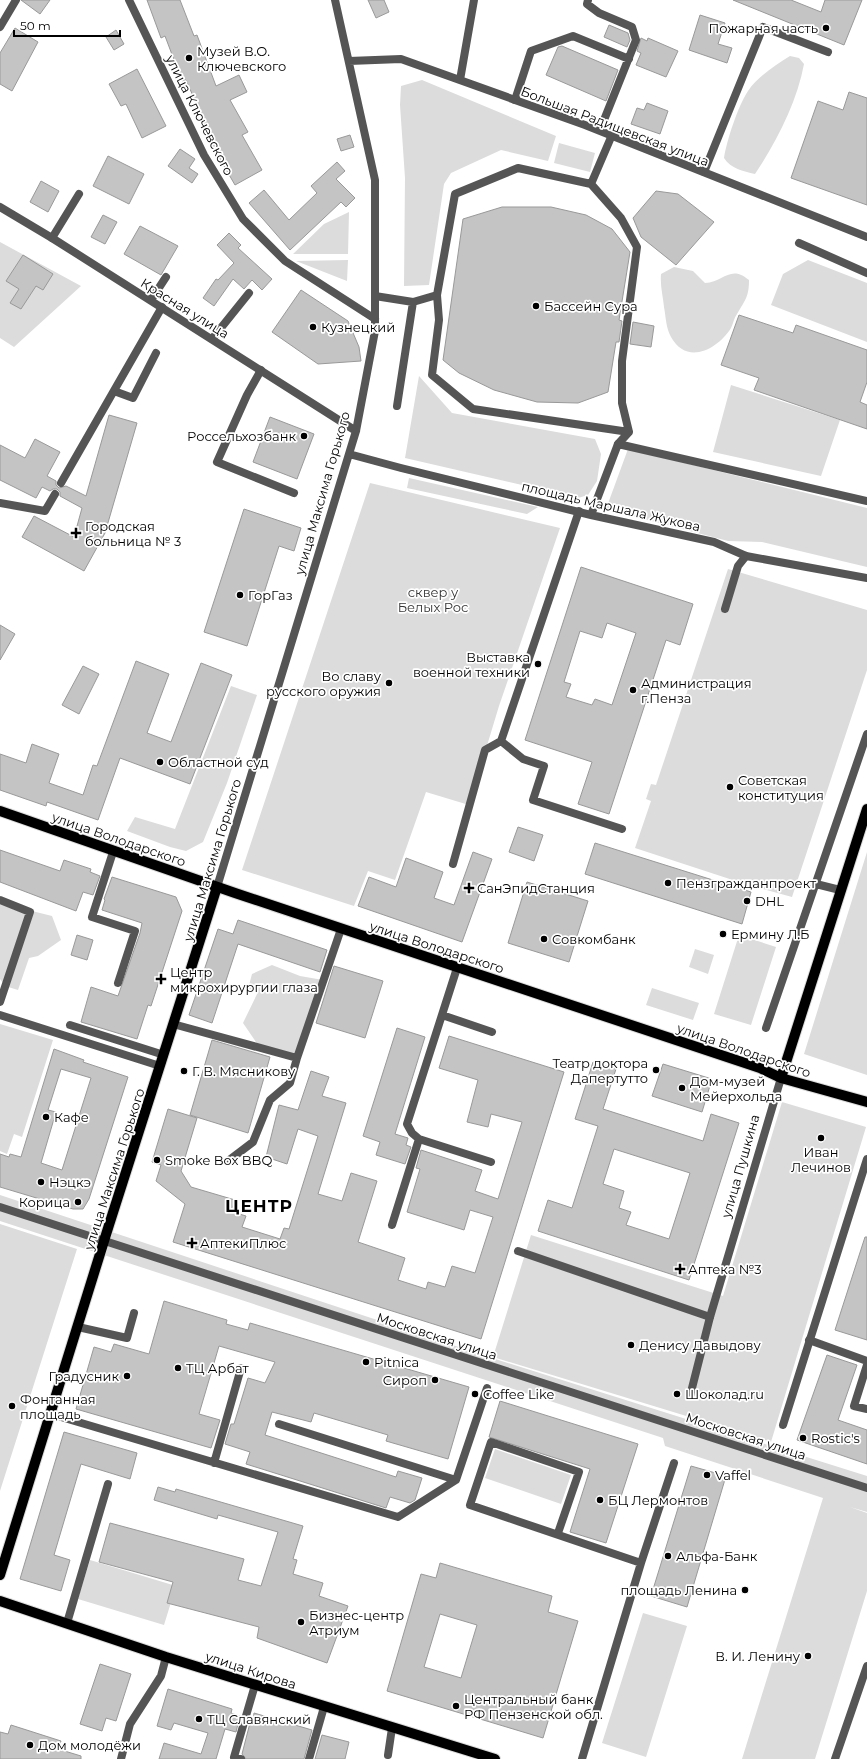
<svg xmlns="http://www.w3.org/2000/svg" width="867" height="1759" font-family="Montserrat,sans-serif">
<rect width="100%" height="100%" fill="#fff"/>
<!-- green -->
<path fill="#dcdcdc" d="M790 56 799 58 804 64C797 102 777 141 755 174 743 171 731 169 724 158 727 140 738 106 748 91 758 76 776 65 790 56Z
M422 80 556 136 548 161 501 150 451 173 444 184 429 285 404 286 405 178 400 105 401 86Z
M559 143 595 153 590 172 554 163Z
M349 212 348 254H293L324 224Z
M0 242 81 286 14 347 0 338Z
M348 260 347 281 296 261Z
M808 260 867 283V342L771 305 783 274Z
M674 267 693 271 705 283C724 282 730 264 749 280 749 297 745 300 737 314 734 318 733 324 731 328 718 349 687 366 671 337 666 328 666 318 664 307 663 296 660 286 661 274Z
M419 376 452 413 595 439 601 454 597 481 588 495 578 498 405 458Z
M731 385 840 420 821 476 713 452Z
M628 449 867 508V567L762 542 728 541 606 509Z
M409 478 538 507 527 514 407 488Z
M370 483 560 528 499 706 469 805 426 792 395 880 368 871 354 906 242 870Z
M728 569 867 610V670L792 897 748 885 635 848 651 801 646 799 651 784 656 785Z
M231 686 257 695 227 783 203 842 186 851 170 847 127 831 135 817 175 829Z
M867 852V1075L804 1054Z
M0 903 52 916 61 940 38 956 29 958 18 990 5 986 0 979Z
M739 935 776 947 751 1025 714 1014Z
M695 949 714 955 708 974 689 967Z
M272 965 300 976 323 980 297 1058 260 1048 243 1023 258 992 248 989 252 974Z
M652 988 699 1003 693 1020 646 1005Z
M0 1024 53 1040 22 1137 14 1134 7 1154 0 1151Z
M782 1102 866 1127 771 1442 493 1357 531 1235 723 1296Z
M0 1195 492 1358 867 1476V1512L850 1507 867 1513V1591L815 1759H742L823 1498 665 1446 663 1438 0 1221Z
M0 1224 77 1249 0 1491Z
M495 1449 571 1475 561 1504 485 1478Z
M90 1560 176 1586 164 1625 78 1599Z
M643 1613 687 1626 646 1757 602 1743Z"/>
<!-- building -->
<path fill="#c4c4c4" stroke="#999" fill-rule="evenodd" d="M21 0H50L40 14Z
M147 0H180L194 36 197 35 216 86 239 75 247 92 230 100 248 132 242 135 262 170 235 185 205 133V129L207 128 186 80 182 81 165 36 161 38Z
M368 0H384L389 12 376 18Z
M733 0H791L821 12 825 0H862L844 45Z
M700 15 725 23 718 44 732 48 727 63 689 50Z
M609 25 628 33 630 40 627 47 604 37Z
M15 28 38 42 12 91 0 84V53Z
M116 30 124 44 114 50 106 37Z
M641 38 647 41 648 38 678 51 666 77 636 65 641 53 637 51Z
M562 46 618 70 606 101 546 75 558 47Z
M137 69 166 126 142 138 126 104 121 106 109 84Z
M849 92 867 98V205L791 178 818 101 843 110Z
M647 103 668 111 660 134 631 124 637 108 644 110Z
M350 135 354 147 341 151 337 139Z
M180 149 195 159 189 168 198 174 192 183 168 166Z
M108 156 144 174 129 204 93 186Z
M337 162 345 171 336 179 355 198 346 207 341 202 290 250 249 203 264 190 289 220 317 193 311 186Z
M41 181 59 191 48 212 30 202Z
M656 191 678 194 714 222 676 265 641 237 633 218Z
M502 207H551L586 215 612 229 630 252 619 320 622 321 619 342H616L608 392 578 403 537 402 494 390 459 373 443 360 463 219Z
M103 215 117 222 105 244 91 237Z
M140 226 178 246 161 275 124 254Z
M229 233 241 245 238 248 272 279 262 290 252 280 244 289 233 279 214 306 203 298 216 279 218 280 234 263 217 245Z
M23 255 53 274 43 290 36 286 21 309 10 303 19 289 6 281Z
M301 290 348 321 359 347 361 361 318 364 272 332Z
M739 315 793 333 796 325 867 350V382L860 402 867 405V429L754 390 759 378 721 365Z
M633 322 654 326 651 347 630 344Z
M109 415 137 423 105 533 84 571 22 537 34 516 74 537 82 508 60 496V492L57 489H53L50 491 42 487 36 498 0 480V445L25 458 35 439 60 452 47 476 56 481V485L59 488 66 486 86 496Z
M270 417 314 434 297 479 253 462Z
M244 509 301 528 294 551 279 546 247 646 204 632Z
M581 567 693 604 680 645 666 640 609 814 578 804 592 762 525 740ZM607 623 636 633 612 705 595 699 592 705 566 697 571 684 564 682 580 631 602 638Z
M0 625 15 634 0 660Z
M136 661 169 674 147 733 171 742 201 663 232 675 190 784 120 758 98 820 47 802 46 806 0 790V754L26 763 32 744 59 754 49 783 83 795 93 765 97 766Z
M83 666 99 674 79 714 62 705Z
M518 827 543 835 534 861 509 852Z
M595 843 751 892 742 924 585 874Z
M0 850 60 871 64 860 91 869 90 872 100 876 93 895 83 892 76 911 0 882Z
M473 852 492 859 462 942 358 906 369 877 396 887 406 858 443 872 434 898 454 905Z
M112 877 176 897 182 911 151 1006 148 1005 137 1039 81 1022 91 987 118 996 140 933 142 923 102 910 105 900 104 899Z
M527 882 588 901 569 962 508 943Z
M238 920 327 950 320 972 238 944 212 1023 189 1015 218 929 233 934Z
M77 935 93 940 87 960 71 955Z
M334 966 383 981 365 1038 316 1023Z
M397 1028 425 1037 395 1134 408 1138 406 1145 411 1147 405 1164 376 1155 380 1142 363 1136Z
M449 1036 564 1072 481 1339 173 1242 185 1204 156 1181 161 1165 152 1162 168 1109 197 1118 181 1171 191 1187 235 1200 233 1207 238 1209 236 1213 246 1216 242 1227 280 1239 284 1228 289 1229 318 1136 298 1129 287 1164 266 1157 279 1105 298 1110 311 1071 329 1077 322 1096 346 1103 318 1194 342 1201 351 1173 377 1181 358 1242 405 1258 398 1280 426 1289 428 1282 445 1287 452 1266 475 1273 493 1217 470 1210 464 1230 407 1212 420 1169 416 1168 421 1150 482 1170 475 1191 498 1199 522 1122 491 1114 488 1127 467 1122 478 1080 439 1068Z
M212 1040 270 1057 248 1133 190 1115Z
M54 1049 84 1060 83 1062 128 1077 89 1199 83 1209H73L0 1187V1154L9 1157 10 1154 21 1157ZM61 1069 91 1078 62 1170 41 1163 56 1112 48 1110Z
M593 1062 616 1069 603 1109 703 1141 711 1114 739 1123 689 1280 538 1231 548 1200 572 1208 598 1126 575 1119ZM614 1149 690 1173 669 1239 626 1225 631 1212 619 1208 624 1191 603 1184Z
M663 1064 712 1079 702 1112 652 1096Z
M865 1237H867V1340L835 1330Z
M164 1301 227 1320 226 1324 248 1330 250 1323 469 1387 448 1459 386 1441 388 1435 314 1413 311 1422 272 1412 265 1435 396 1477 398 1471 422 1478 415 1500 410 1503 390 1497 386 1508 246 1464 250 1452 225 1444 231 1424H234L248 1378 265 1383 275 1362 219 1346 199 1414 220 1420 211 1448 76 1409 94 1347 111 1352 114 1344 149 1354Z
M827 1355 857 1365 838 1420 867 1430V1464L797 1440Z
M500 1401 638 1444 606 1543 570 1532 590 1469 489 1437Z
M64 1432 137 1453 130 1479 81 1464 54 1555 70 1560 61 1591 20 1579Z
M691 1466 726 1476 687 1607 651 1596Z
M158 1487 175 1492 176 1489 303 1526 293 1559 297 1560 293 1574 323 1583 319 1596 348 1606 327 1663 257 1638 259 1627 167 1603 173 1582 99 1562 110 1523 244 1559 238 1580 261 1586 278 1532 218 1515 217 1519 154 1500Z
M440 1563 552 1596 548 1612 578 1621 543 1738 387 1691 421 1574 436 1578ZM440 1614 477 1625 461 1678 424 1667Z
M100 1664 131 1674 116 1721 106 1718 102 1731 80 1724Z
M168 1689 232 1709 231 1713 240 1716 236 1732 225 1729 216 1759H159L164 1743 201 1754 208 1733 174 1723 171 1730 157 1726Z
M254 1713 312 1730 304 1759H246L242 1754 251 1719 253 1720Z
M11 1725 61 1741 58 1749 81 1756V1759H0V1732L8 1734Z
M322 1735 349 1742 345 1759H315Z"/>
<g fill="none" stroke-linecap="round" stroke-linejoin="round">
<!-- primary casing -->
<g stroke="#dbdbdb" stroke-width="12">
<path id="primary" d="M0 811 235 893 760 1068 781 1078 867 1102
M781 1078 867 809
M0 1575 109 1225 217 887
M0 1601 166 1657 495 1759"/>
</g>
<!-- service -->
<path stroke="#555" stroke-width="8" d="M588 0 587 4 599 13 632 27 636 40 600 130
M515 100 531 51 573 36 629 59
M612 135 591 184 621 218 637 247 622 361V403L629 432 618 444
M704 172 763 27 828 52
M52 238 79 194
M799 243 867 273
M437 295 439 320 432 375 473 409 629 432
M375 296 413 302 397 406
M151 300 166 277
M413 302 437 295 455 194 518 168 591 184
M212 339 249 293
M261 370 247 395 217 462 294 493
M114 391 133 398 156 353
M61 483 162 307
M0 503 45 511 55 494
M725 609 738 566 746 556
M501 741 523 759 544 766 533 800 622 829
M113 852 92 917 135 931 118 983
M453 864 485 750 501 741 579 511
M816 884 840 890
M0 900 30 912 0 1002
M457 968 407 1124 412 1133 419 1139 491 1162
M0 1015 160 1066
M442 1015 492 1032
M173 1024 297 1058 341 929
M70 1025 164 1055
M766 1028 867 734
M228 1161 253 1142 270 1100 290 1083 297 1058
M392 1225 419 1139
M518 1251 710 1317
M78 1327 127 1338 134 1313
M809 1340 867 1361
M867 1365 854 1406 867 1409
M51 1414 398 1517 456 1480 487 1388
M279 1424 456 1480
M214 1463 241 1368
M558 1533 579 1472 491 1442 470 1505 641 1563
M67 1623 108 1484
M388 1755 392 1728
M121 1759 130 1724 161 1676 166 1657
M241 1759 234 1757 255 1685
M309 1759 324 1707
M582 1759 641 1563 674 1463
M835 1759 867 1666"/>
<!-- pedestrian -->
<path stroke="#555" stroke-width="8" d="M0 1207 867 1488"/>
<!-- minor -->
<path stroke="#555" stroke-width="8" d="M129 0 204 155 243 219 285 261 375 319
M0 27 16 0
M349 61 401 59 585 125 867 237
M460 80 474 0
M0 207 52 238 356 431
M349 454 401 468 591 515 714 542 746 556 867 578
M591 515 618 444 867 501
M217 887 356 431 375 331V180L335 0
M690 1396 710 1317 781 1078
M783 1425 867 1159"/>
<!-- primary -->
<use href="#primary" stroke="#000" stroke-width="10"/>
</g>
<!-- markers -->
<g fill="#000" stroke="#fff" stroke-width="1.5">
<circle cx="826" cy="28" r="4"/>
<circle cx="189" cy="58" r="4"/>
<circle cx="536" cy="306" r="4"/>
<circle cx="313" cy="327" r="4"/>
<circle cx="304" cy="436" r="4"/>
<path d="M74 527h4v4h4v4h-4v4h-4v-4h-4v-4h4z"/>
<circle cx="240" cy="595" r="4"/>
<circle cx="538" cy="664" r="4"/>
<circle cx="389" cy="683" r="4"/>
<circle cx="633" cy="690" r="4"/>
<circle cx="160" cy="762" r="4"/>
<circle cx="730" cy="787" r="4"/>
<circle cx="668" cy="883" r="4"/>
<path d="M467 882h4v4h4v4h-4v4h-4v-4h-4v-4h4z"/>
<circle cx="747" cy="901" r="4"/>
<circle cx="723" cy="934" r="4"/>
<circle cx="544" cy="939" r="4"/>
<path d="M159 973h4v4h4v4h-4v4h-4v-4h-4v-4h4z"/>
<circle cx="656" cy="1070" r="4"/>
<circle cx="184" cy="1071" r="4"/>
<circle cx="682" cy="1088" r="4"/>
<circle cx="46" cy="1117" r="4"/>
<circle cx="821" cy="1138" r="4"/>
<circle cx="157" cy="1160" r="4"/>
<circle cx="41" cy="1182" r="4"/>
<circle cx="78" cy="1202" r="4"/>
<path d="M190 1237h4v4h4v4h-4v4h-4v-4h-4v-4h4z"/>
<path d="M678 1263h4v4h4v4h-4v4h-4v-4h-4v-4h4z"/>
<circle cx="631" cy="1345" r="4"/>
<circle cx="366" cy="1362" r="4"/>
<circle cx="178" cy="1368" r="4"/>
<circle cx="127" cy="1376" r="4"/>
<circle cx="435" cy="1380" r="4"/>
<circle cx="475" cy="1394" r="4"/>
<circle cx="677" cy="1394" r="4"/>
<circle cx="12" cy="1406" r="4"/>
<circle cx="803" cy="1438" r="4"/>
<circle cx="707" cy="1475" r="4"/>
<circle cx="600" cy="1500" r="4"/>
<circle cx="668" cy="1556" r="4"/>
<circle cx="745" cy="1590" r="4"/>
<circle cx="301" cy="1622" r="4"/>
<circle cx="808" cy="1656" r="4"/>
<circle cx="456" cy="1706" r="4"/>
<circle cx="199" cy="1719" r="4"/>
<circle cx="30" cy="1745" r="4"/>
</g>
<g text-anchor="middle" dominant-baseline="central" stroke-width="3.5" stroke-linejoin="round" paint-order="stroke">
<!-- poi labels -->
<g font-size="13" fill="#000" stroke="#fff" text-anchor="start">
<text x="818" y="28" text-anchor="end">Пожарная часть</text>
<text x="197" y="51">Музей В.О.<tspan x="197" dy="15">Ключевского</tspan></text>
<text x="544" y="306">Бассейн Сура</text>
<text x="321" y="327">Кузнецкий</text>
<text x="296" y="436" text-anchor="end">Россельхозбанк</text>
<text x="85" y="526">Городская<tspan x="85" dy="15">больница № 3</tspan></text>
<text x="248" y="595">ГорГаз</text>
<text x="530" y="657" text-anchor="end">Выставка<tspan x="530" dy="15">военной техники</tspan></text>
<text x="381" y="676" text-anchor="end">Во славу<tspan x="381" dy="15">русского оружия</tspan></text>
<text x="641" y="683">Администрация<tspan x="641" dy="15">г.Пенза</tspan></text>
<text x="168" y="762">Областной суд</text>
<text x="738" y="780">Советская<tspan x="738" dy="15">конституция</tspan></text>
<text x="676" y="883">Пензгражданпроект</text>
<text x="477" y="888">СанЭпидСтанция</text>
<text x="755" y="901">DHL</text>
<text x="731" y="934">Ермину Л.Б</text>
<text x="552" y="939">Совкомбанк</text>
<text x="170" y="972">Центр<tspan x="170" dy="15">микрохирургии глаза</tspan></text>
<text x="648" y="1063" text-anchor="end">Театр доктора<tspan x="648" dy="15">Дапертутто</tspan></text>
<text x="192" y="1071">Г. В. Мясникову</text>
<text x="690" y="1081">Дом-музей<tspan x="690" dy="15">Мейерхольда</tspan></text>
<text x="54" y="1117">Кафе</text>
<text x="821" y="1152" text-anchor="middle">Иван<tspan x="821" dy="15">Лечинов</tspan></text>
<text x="165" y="1160">Smoke Box BBQ</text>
<text x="49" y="1182">Нэцкэ</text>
<text x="70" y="1202" text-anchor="end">Корица</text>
<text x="200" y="1243">АптекиПлюс</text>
<text x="688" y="1269">Аптека №3</text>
<text x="639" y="1345">Денису Давыдову</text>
<text x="374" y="1362">Pitnica</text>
<text x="186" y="1368">ТЦ Арбат</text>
<text x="119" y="1376" text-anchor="end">Градусник</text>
<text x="427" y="1380" text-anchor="end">Сироп</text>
<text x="483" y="1394">Coffee Like</text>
<text x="685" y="1394">Шоколад.ru</text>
<text x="20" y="1399">Фонтанная<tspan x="20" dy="15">площадь</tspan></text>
<text x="811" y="1438">Rostic's</text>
<text x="715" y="1475">Vaffel</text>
<text x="608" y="1500">БЦ Лермонтов</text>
<text x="676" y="1556">Альфа-Банк</text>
<text x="737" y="1590" text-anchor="end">площадь Ленина</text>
<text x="309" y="1615">Бизнес-центр<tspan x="309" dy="15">Атриум</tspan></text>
<text x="800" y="1656" text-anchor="end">В. И. Ленину</text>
<text x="464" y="1699">Центральный банк<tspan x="464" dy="15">РФ Пензенской обл.</tspan></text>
<text x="207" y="1719">ТЦ Славянский</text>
<text x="38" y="1745">Дом молодёжи</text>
</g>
<!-- street labels -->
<g font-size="13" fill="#000" stroke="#fff">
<text transform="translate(200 115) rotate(63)">улица Ключевского</text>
<text transform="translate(615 126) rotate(21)">Большая Радищевская улица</text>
<text transform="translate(185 308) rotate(32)">Красная улица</text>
<text transform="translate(322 493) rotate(-74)">улица Максима Горького</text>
<text transform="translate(611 506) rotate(13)">площадь Маршала Жукова</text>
<text transform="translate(119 839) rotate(19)">улица Володарского</text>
<text transform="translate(212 860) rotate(-73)">улица Максима Горького</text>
<text transform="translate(437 947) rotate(18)">улица Володарского</text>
<text transform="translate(744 1050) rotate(19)">улица Володарского</text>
<text transform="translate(740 1166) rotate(-74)">улица Пушкина</text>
<text transform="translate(114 1169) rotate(-72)">улица Максима Горького</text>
<text transform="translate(437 1336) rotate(18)">Московская улица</text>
<text transform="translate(746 1436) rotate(18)">Московская улица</text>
<text transform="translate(251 1670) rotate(18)">улица Кирова</text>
</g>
<!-- park labels -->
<g font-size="13" fill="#333" stroke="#fff">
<text x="433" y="592">сквер у<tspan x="433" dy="15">Белых Рос</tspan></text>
</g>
<!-- district labels -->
<g font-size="17" font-weight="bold" letter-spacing="1" fill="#000" stroke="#fff">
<text x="259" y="1206">ЦЕНТР</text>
</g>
</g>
<!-- scale -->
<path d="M14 30v6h106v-6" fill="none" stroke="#000000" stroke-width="2"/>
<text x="20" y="30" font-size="12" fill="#000000" stroke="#ffffff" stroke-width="3" paint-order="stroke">50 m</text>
</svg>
